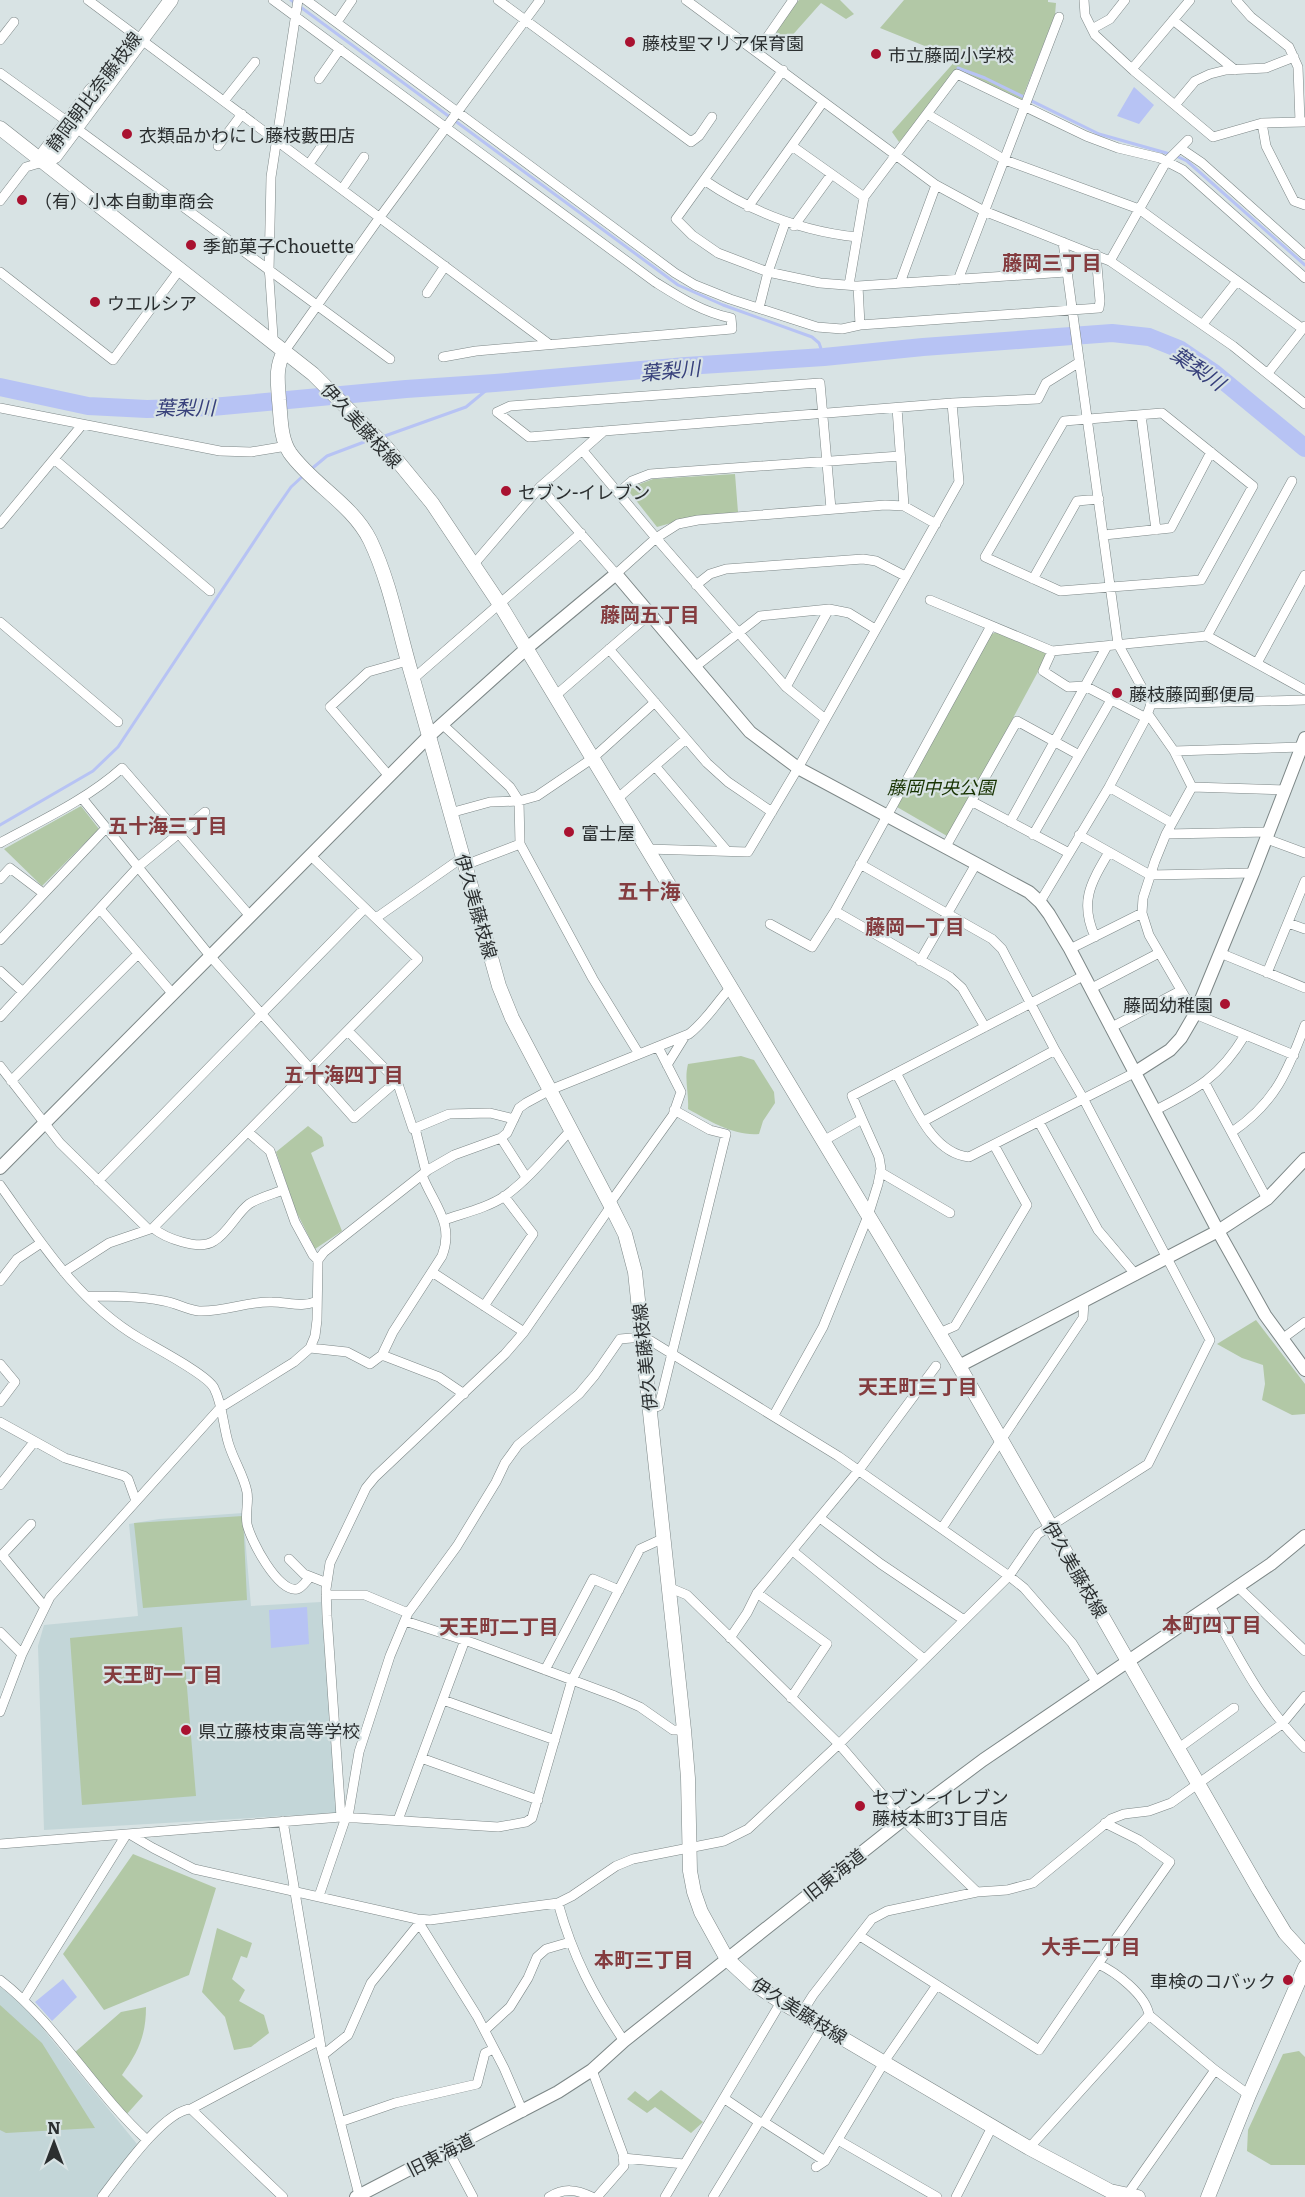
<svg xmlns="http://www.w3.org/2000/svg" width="1305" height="2197" font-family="Literata,'Noto Sans JP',serif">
<rect width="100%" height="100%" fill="#d8e3e4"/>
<!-- built -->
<path fill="#c3d6d8" d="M243 1513 251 1606 321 1602 338 1813 44 1830 38 1646 44 1625 138 1616 129 1524 159 1519Z
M0 1987 21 2002 137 2144 97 2197H0Z"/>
<!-- green -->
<path fill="#b2c8a6" d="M799 0H840L854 14 846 19 821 3 781 48 766 40Z
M904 0H1048V2L1056 3 1055 15 1021 101 957 75 899 142 892 132 957 59 880 28Z
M735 474 738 512 696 516 657 527 627 489 653 479Z
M998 632 1045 650 1047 655 950 835 947 836 897 807 991 634Z
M81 806 99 829 42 886 4 849Z
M741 1056 754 1060 774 1092 775 1103 763 1121 759 1134C733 1136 710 1121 688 1109 689 1092 684 1080 688 1064Z
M308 1126 322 1137 324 1146 311 1153 342 1231 315 1249 295 1209 276 1152Z
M1256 1320 1305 1384V1414L1292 1415 1262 1400 1265 1384 1263 1365 1242 1358 1217 1344Z
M243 1516 247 1600 143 1608 134 1523Z
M182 1627 196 1796 82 1805 70 1638Z
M133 1854 216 1888 189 1975 104 2010 63 1954Z
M217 1928 252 1943 247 1958 241 1956 232 1979 245 1990 239 2001 264 2015 269 2033 251 2047 234 2050 225 2017 202 1992Z
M0 2005 42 2043 95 2128 6 2133 0 2130Z
M146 2007C146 2036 138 2052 122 2075L143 2096 126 2115 74 2053 121 2012Z
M1299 2051 1305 2057V2165H1271L1247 2151 1248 2130 1283 2054Z
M661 2090 703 2122 691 2133 655 2107 647 2113 627 2099 635 2091 648 2101Z"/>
<!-- water -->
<path fill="#b7c3f4" d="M1134 87 1154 105 1139 124 1117 116Z
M307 1607 309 1644 271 1648 269 1610Z
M63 1979 77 1997 52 2021 35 2002Z"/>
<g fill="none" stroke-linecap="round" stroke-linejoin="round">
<!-- stream -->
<path stroke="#b7c3f4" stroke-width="3" d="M291 0 678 285 723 305 812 337 819 343 824 357
M958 68 985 78 1099 134 1170 154
M1176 156 1187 161 1305 265
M382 437 466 407 495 383
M309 471 327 456 372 439
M0 825 93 771 118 747 275 510 291 487 304 475"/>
<!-- river -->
<path stroke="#b7c3f4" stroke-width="18" d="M0 387 88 406 147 409 212 407 406 389 495 383 686 366 824 357 923 347 1112 333 1149 337 1179 349 1214 373 1305 448"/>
<!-- pedestrian casing -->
<g stroke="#7d8787" stroke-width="9">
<path id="pedestrian" d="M269 272 274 344"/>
</g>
<!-- minor casing -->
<g stroke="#7d8787" stroke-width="10">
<path id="minor" d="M88 0 549 344
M273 0 655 282C679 297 702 312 731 318L732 329 476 351 443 357
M306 0 675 273 695 285 730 299 817 327 842 329 860 325 1099 308 1100 301 1096 254
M498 0 691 142 699 136 712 117
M686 0 936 185 984 211 1110 261 1233 346 1305 404
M1084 0 1085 15 1095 35 1134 71 1213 137 1262 123 1305 122
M1236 0 1251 17 1289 47 1298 67 1300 122
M1173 20 1235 70
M337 22 352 0
M1092 29 1110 19 1125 0
M0 40 14 22
M757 52 793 0
M1132 69 1190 0
M783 70 676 219 692 235 718 253 768 272 820 283 858 286 1066 272
M0 73 68 122
M319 79 340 49
M224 101 255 62
M1175 105 1195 81 1210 74 1226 70 1266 68 1294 57
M927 114 1005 160 1139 209 1303 329
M1262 123 1266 146 1294 201 1305 205
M76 128 390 359
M218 146 242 114
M792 146 864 197
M1180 148 1202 163 1305 255
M309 164 325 141
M704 180C751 212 800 231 857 237
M342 189 364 157
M0 201 26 167 43 162
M748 207 823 102
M794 226 831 175
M1063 242 1118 644 1151 704
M1110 261 1166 162 1188 140
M0 272 113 360 180 269
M269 272 271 177 298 0
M958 280 1059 17
M900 283 936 185
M849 285 864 197 957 74 1086 136 1118 148 1160 158 1183 170 1305 278
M858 286 860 325
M427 293 445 266
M759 308 768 272 785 223
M1203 324 1237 281
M284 352 380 217 540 0
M1268 373 1305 326
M0 408 220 451 251 452 287 446
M897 408 904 506
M1162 413 1253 486 1201 580 1060 591 985 557 1064 421Z
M1141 415 1156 530
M604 431 529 437 497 412 510 406 820 383 831 509
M583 451 656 538 786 687 824 718
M54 459 210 591
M540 487 616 574 656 538 678 524 698 520 885 505 904 506 936 524
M618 493 632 481 650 474 900 456
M0 524 82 425
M1104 535 1171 528 1211 452
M474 564 540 487 604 431 952 403 1038 399 1046 383 1078 363
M1033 579 1077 501 1099 499
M696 585 710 574 726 569 863 559 876 561 905 576
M930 600 1052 651 1207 636 1305 690
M0 622 118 722
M1207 636 1292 481
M609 649 707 763 728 782 772 812
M1052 651 1043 671 1068 687 1085 686 1107 646
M1257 663 1305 575
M695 667 760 616 829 609 849 613 875 629
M413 679 581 533
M786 687 829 609
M555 696 650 614
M1148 714 1174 751 1192 787
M442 724 510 787 519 801 520 844 465 865
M1174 751 1302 747
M655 766 727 851
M389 776 330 707 368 672 407 661
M1109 787 1172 823
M1286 790 1192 787 1166 834 1155 861 1143 898 1142 913 1149 935 1195 1014 1294 1055
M82 798 211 957 354 1118 397 1081
M617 799 686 739
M973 802 1069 853
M450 813 490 802 519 801 537 796 593 758 655 702
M1010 822 1085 686 1146 718
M1166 834 1269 832
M1033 835 1111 700
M1079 835 1150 875 1253 873
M1267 839 1305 853
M0 843C42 820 86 800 122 768L250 916
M520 844 593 979 639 1054
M945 848 1017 721 1079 755
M647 849 748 852 798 768 959 482 952 403
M0 879 10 868 43 893
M1040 902 1109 787 1146 718 1151 704 1305 700
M100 909 172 993
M835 911 950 977 962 988 985 1027
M376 918 463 857
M1288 923 1305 929
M770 924 812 947 835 911 991 626
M1095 937C1079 901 1091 883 1109 852
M0 940 106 828
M1070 949 1142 913
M1220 953 1305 988
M920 961 976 864
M0 971 23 992
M1267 973 1305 881
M1090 989 1159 953
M0 1017 138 867 205 812
M1110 1028 1180 991
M348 1031 397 1081 413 1129 449 1114 490 1113 514 1119
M667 1065 685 1036
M0 1066 60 1143 148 1229
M896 1073C914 1104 931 1153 969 1157L1134 1073
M11 1081 138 954
M1205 1083 1267 1199
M1154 1111C1197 1089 1220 1077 1245 1035
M924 1121 1055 1050
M1039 1122 1098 1230 1136 1275
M415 1128 426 1172
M248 1132 270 1151 295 1222 313 1255 318 1260
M1232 1132C1275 1103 1288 1071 1305 1025
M501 1138 526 1177
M823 1141 862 1119 852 1096 1083 976
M880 1172 950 1213
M98 1181 365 908
M0 1185C40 1241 78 1302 139 1338 154 1347 208 1375 214 1388 223 1405 223 1427 229 1445 234 1461 244 1476 247 1492 249 1502 245 1513 247 1524 250 1539 278 1593 297 1589 302 1588 306 1581 310 1577
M610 1203 673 1115 681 1092 658 1047
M444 1220C464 1213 487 1208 505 1196 530 1178 550 1152 571 1130
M153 1228C165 1238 199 1251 214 1241 228 1233 236 1214 249 1204 258 1198 273 1194 283 1190
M64 1272 109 1243 153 1228 418 959 310 855
M432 1272 524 1332
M0 1281 17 1259 41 1243
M86 1296C112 1296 138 1296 164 1301 176 1303 188 1310 199 1311 225 1312 248 1301 272 1302 288 1302 302 1308 317 1301
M484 1306 533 1234 504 1196
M939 1333 955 1326 1027 1205 994 1145
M1282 1339 1305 1322
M310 1348 347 1352 370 1364 382 1355 393 1332 442 1256C455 1223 433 1204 422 1175
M382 1355 439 1377 464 1394
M0 1364 15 1382 0 1402
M650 1409 659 1406 726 1134 710 1130 674 1110
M774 1415 823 1327 868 1216 878 1184 881 1169 879 1157 862 1119
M0 1422 65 1458 124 1476 128 1479 136 1501
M0 1485 34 1442
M820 1518 881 1564 964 1620
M31 1524 2 1555 44 1606
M942 1528 1083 1318 1084 1301
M794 1552 924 1659
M289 1559 304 1574 327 1583
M668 1587 687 1595 839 1744 911 1828 977 1892
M1238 1587 1305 1651
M757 1593 827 1644 791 1698
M326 1595H365L408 1613
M1210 1606C1239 1659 1262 1705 1305 1748
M405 1621 473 1643 615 1696 640 1707 673 1730H684
M0 1632 22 1654
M730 1638 747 1613 757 1593 859 1470 936 1366
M545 1670 593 1579 619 1590
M443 1700 555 1740
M0 1712 22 1654 50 1597 220 1408 294 1362 310 1348 315 1336 317 1320 318 1260 324 1252 428 1170 454 1155 501 1138 507 1133 519 1108 526 1103 550 1090 689 1034C707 1020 716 1003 731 987
M1179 1748 1234 1708
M421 1758 538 1800
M341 1817 327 1616 326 1589 330 1563 366 1488 375 1477 505 1354 524 1332 611 1206
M348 1817 359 1752 390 1656 408 1613 457 1546 496 1482 505 1463 518 1445 579 1394 595 1375 620 1339 643 1337 651 1341 838 1456 1009 1576 1024 1588 1072 1643 1097 1683
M398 1820 465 1640
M283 1821 321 2047 359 2195
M131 1835 153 1848 194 1869 417 1919 430 1920 558 1903 572 1896 616 1866 633 1859 724 1841 748 1829 839 1744 1009 1576 1038 1534 1148 1464 1210 1340 1083 1098 1055 1050 1002 949 992 939 860 864
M0 1844 341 1817 498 1827 526 1822 532 1818 572 1680 640 1549 664 1538
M319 1896 346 1817
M558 1903C573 1957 593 1995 624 2041
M419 1923 477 2016 504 2068 523 2112
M860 1936 1039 2050 1098 1964C1116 1972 1146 1995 1149 2015L1215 2070 1249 2095
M1098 1964 1170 1862 1139 1840 1105 1823
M0 1980C57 2024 93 2091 147 2140
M24 1999 126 1835
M801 2014 813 1995 872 1919 887 1911 977 1892 1007 1890 1033 1883 1111 1819 1124 1814 1149 1811 1171 1803 1282 1724 1305 1696
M485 2030 510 2007 528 1978 537 1957 546 1949 570 1942
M323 2055 348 2035 371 1983 422 1920
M592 2070 623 2154 624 2166 597 2197
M725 2099 759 2122H764L825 2161
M191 2109 283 2197
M340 2122 395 2103 477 2084 485 2053 494 2049
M764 2122 823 2026
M838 2140 937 2197
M1029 2148 1149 2015
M448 2150 473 2197
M623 2158 684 2164
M816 2167 825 2161 888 2056 937 1985
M1127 2195 1215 2070
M102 2197C119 2175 164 2110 191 2109L320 2040
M549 2197C564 2188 576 2189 592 2197
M665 2197 781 2002
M713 2197 759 2122
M956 2197 992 2127"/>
</g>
<!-- tertiary casing -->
<g stroke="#7d8787" stroke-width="14">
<path id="tertiary" d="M1134 1073 1170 1050 1181 1038 1195 1014 1253 873 1305 738
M0 1168 429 736 527 648 616 574 750 732 798 768 1029 892 1040 902 1049 914 1070 949 1218 1231 1265 1315 1305 1370
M959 1366 1218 1231 1267 1199 1305 1159
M356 2197 558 2092 592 2070 624 2041 904 1819 983 1760 1271 1564 1305 1536"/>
</g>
<!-- secondary casing -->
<g stroke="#7d8787" stroke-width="15">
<path id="secondary" d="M0 128 313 374 386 447 432 503 499 603 959 1366 1259 1890 1285 1933 1305 1955
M43 162 55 156 171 0
M43 162 45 152 92 90
M284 352C275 368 278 383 279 400 281 418 280 438 290 453 313 485 352 504 370 540 391 584 399 633 413 679 442 781 470 884 499 986L512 1018 611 1206 625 1234 635 1272 684 1730 688 1778 690 1871 694 1892 701 1912 727 1959 754 1984 781 2002 1029 2148 1110 2191 1138 2197
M1208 2197 1249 2095 1305 1967"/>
</g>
<!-- pedestrian -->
<use href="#pedestrian" stroke="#fff" stroke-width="8"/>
<!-- minor -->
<use href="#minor" stroke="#fff" stroke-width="9"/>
<!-- tertiary -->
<use href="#tertiary" stroke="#fff" stroke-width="12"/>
<!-- secondary -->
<use href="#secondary" stroke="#fff" stroke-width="14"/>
</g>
<!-- markers -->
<g fill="#a91230" stroke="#d8e3e4" stroke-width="2">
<circle cx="630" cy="42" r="6"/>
<circle cx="876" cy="54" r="6"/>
<circle cx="127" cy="134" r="6"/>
<circle cx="22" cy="200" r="6"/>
<circle cx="191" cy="245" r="6"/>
<circle cx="95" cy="302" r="6"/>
<circle cx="506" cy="491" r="6"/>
<circle cx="1117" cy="693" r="6"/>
<circle cx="569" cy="832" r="6"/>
<circle cx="1225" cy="1004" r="6"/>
<circle cx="186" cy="1730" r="6"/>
<circle cx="860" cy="1806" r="6"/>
<circle cx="1288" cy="1980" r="6"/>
</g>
<g text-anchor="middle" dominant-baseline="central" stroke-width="4.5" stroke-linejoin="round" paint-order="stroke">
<!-- poi labels -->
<g font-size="18" fill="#2b2f30" stroke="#d8e3e4" text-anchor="start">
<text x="642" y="42">藤枝聖マリア保育園</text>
<text x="888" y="54">市立藤岡小学校</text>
<text x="139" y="134">衣類品かわにし藤枝藪田店</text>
<text x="34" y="200">（有）小本自動車商会</text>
<text x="203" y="245">季節菓子Chouette</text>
<text x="107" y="302">ウエルシア</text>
<text x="518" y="491">セブン-イレブン</text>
<text x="1129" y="693">藤枝藤岡郵便局</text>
<text x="581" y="832">富士屋</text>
<text x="1213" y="1004" text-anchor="end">藤岡幼稚園</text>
<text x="198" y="1730">県立藤枝東高等学校</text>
<text x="872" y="1796">セブン−イレブン<tspan x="872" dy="21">藤枝本町3丁目店</tspan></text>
<text x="1276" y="1980" text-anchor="end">車検のコバック</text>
</g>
<!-- street labels -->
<g font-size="18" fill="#2b2f30" stroke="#d8e3e4">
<text transform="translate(93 91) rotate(-53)">静岡朝比奈藤枝線</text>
<text transform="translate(362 425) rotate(47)">伊久美藤枝線</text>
<text transform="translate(477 906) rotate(74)">伊久美藤枝線</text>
<text transform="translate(644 1357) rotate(-96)">伊久美藤枝線</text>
<text transform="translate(1076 1569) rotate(60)">伊久美藤枝線</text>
<text transform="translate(834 1874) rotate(-38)">旧東海道</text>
<text transform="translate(800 2010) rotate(32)">伊久美藤枝線</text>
<text transform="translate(440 2154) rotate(-27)">旧東海道</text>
</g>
<!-- park labels -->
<g font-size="18" font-style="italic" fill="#173201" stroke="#d8e3e4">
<text x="941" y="786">藤岡中央公園</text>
</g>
<!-- neighbourhood labels -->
<g font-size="20" font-weight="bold" fill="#843c3f" stroke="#d8e3e4">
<text x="1052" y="261">藤岡三丁目</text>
<text x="650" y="613">藤岡五丁目</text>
<text x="168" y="824">五十海三丁目</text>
<text x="915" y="925">藤岡一丁目</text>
<text x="344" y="1073">五十海四丁目</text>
<text x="918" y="1385">天王町三丁目</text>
<text x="1212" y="1623">本町四丁目</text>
<text x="499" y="1625">天王町二丁目</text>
<text x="163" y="1673">天王町一丁目</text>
<text x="1091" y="1945">大手二丁目</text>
<text x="644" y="1958">本町三丁目</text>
</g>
<!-- water labels -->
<g font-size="20" font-style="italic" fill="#37407b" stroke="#d8e3e4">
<text transform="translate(1199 367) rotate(35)">葉梨川</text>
<text transform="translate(670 369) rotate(-5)">葉梨川</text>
<text x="185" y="406">葉梨川</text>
</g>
<!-- quarter labels -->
<g font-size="21" font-weight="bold" fill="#843c3f" stroke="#d8e3e4">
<text x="649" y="889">五十海</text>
</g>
</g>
<!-- north arrow -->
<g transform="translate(54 2143)" stroke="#d8e3e4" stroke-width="4.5" paint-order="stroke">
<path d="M0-4.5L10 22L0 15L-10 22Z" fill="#2b2f30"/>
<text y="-9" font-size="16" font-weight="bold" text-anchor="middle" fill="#2b2f30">N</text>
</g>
</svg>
